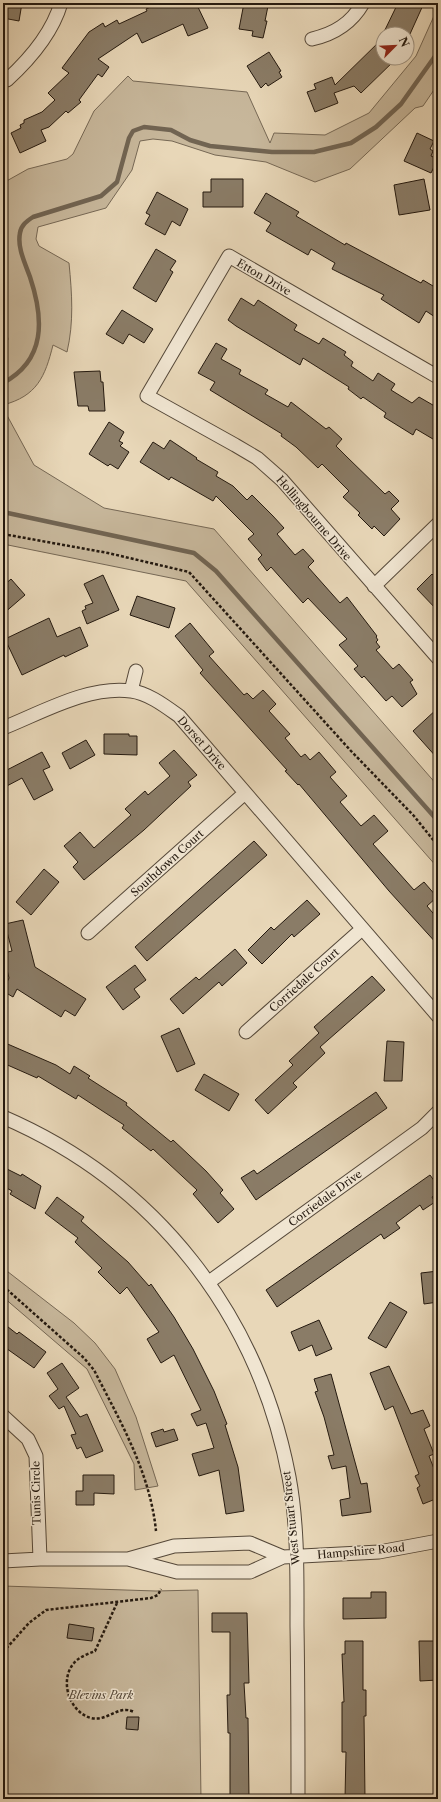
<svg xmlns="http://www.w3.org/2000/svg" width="441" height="1802" font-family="'Libre Caslon Text',serif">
<rect width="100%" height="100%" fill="#e8d7b8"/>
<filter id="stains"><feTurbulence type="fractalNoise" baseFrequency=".005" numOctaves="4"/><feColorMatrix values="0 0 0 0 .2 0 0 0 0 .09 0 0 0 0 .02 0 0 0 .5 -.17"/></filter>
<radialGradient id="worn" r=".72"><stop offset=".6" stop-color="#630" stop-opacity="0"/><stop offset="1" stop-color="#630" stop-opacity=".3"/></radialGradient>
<!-- green -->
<path fill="#c7b79b" stroke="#766855" d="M438 7V84L423 106 415 108 350 169 315 182 266 162 215 155 172 141 153 139 140 141 132 170 106 208 38 227 36 239 39 246 69 263C72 294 74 322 67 352L53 345C45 377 37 396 3 405V355L8 339 3 318V183L28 169 67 159 73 154 94 111 128 76 133 81 247 92 270 143 274 133 325 135 369 113 416 56Z
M3 408 34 465 104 508 214 529 438 786V868L186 581 3 544Z
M3 1268 74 1323 95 1343 115 1369 136 1417 158 1486 135 1490 134 1464 87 1369 3 1297Z
M3 1586 156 1591 198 1590 201 1799H3Z"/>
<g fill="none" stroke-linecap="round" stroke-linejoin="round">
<!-- stream -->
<path stroke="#716452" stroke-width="4.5" d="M3 383C46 360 44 319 30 277 25 263 17 247 20 233 21 225 27 221 33 217L101 196 117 182 129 138 133 131 144 127 171 130 190 140 210 146 272 152H314L351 143 376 127 401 104 438 52
M3 512 194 553 216 571 438 821"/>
</g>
<!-- building -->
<path fill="#8a7c67" stroke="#24190f" d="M3 3H22L19 21 3 18Z
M159 3H196L208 28 188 36 183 24 142 43 137 33 98 59 109 67 102 77 98 74 79 100 81 102 68 113 66 111 49 127 41 130 46 141 20 153 11 133 21 128 20 125 24 123V120L42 112 55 100 48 93 69 73 62 68 89 32 103 23 105 27 117 20 119 24 147 11 146 9Z
M244 3 268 6 265 21H267L263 38 252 36 253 31 239 29Z
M398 3H424L410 34H383Z
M383 38V58H397L361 93 354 86 334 93 338 103 315 112 307 92 316 89 314 84 332 77 335 85Z
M269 52 281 71 279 72 282 77 268 86 266 83 261 88 247 66Z
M417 133 434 141 430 149 433 151 431 156 438 159 431 173 404 161Z
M211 179H243V207H203V192H211Z
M424 179 430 210 399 215 394 185Z
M157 192 188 209 180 226 172 221 165 235 145 224 150 215 146 213Z
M266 193 299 212 296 216 345 245 346 243 421 283 423 280 438 289V319L426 311 419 323 381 299 384 295 332 269 335 263 311 249 308 255 266 231 271 223 254 213Z
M156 249 176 261 170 270 173 272 156 302 133 288Z
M241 298 254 306 258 300 297 325 294 330 319 344 323 338 346 352 344 355 353 362 351 366 373 381 378 373 395 384 391 390 412 403 419 397 438 408V442L416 429 413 435 384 417 386 413 363 397 361 399 348 389 349 387 303 358 300 365 236 326 228 320Z
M122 310 153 329 144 343 129 334 123 344 106 334Z
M216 343 227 349 221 359 241 370 239 374 268 390 265 394 288 407 291 402 326 429 329 427 342 439 336 446 347 457 385 494 389 491 399 501 391 509 400 519 384 536 374 526 372 529 358 515 360 513 343 497 349 491 322 464 318 468 296 447 281 436 282 434 210 390 215 382 198 373Z
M100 371 101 382H103L105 411H89L88 406H78L74 372Z
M109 422 124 432 119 441 123 443 120 446 129 452 118 469 110 464 108 466 89 454Z
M170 440 197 458 196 459 218 472 216 476 233 486 247 500 252 495 273 516 284 528 277 534 295 555 303 549 314 561 308 567 340 603 347 597 377 636 376 637 378 640 376 642 380 647 376 650 393 669 399 664 413 680 410 682 417 694 402 707 392 696 386 701 364 676 362 678 354 669 358 666 339 645 347 639 308 598 303 603 271 567 267 571 258 559 262 555 248 539 254 534 216 496 213 501 171 477 169 480 140 462 153 442 164 449Z
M432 574 438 580V611L417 589Z
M103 575 119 610 87 624 82 611 86 609 85 606 93 603 84 584Z
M11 579 25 595 3 614V586Z
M137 596 175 608 169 628 130 615Z
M49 618 57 637 80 627 88 646 65 657 64 655 22 675 5 639Z
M190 623 214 652 209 656 244 695 247 693 253 699 263 690 276 704 269 711 290 734 285 738 301 757 305 754 310 760 319 752 336 772 330 777 347 796 340 802 361 826 374 815 388 831 373 844 414 890 424 882 437 897 427 906 438 919V945L389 891 299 784 298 785 285 771 287 770 200 673 203 670 175 636Z
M438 708V759L413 731Z
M104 734H129V736H137V755L104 754Z
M86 740 95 755 70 769 62 753Z
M174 750 197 775 188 782 191 786 144 830 84 880 73 867 78 862 64 846 80 832 94 848 131 815 125 809 145 791 148 795 170 776 159 763Z
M42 752 50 767 43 770 53 790 34 800 22 778 3 788V772Z
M254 841 267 855 147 961 135 947Z
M44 869 59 882 31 915 16 902Z
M307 900 320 914 294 937 292 934 262 964 248 950 271 927 274 930Z
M23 920 35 967 86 999 75 1016 65 1010 61 1017 17 989 13 997 3 991 9 978 3 953 12 951 5 924Z
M235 949 247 963 222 986 219 982 183 1014 170 999 196 977 199 980Z
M135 965 146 980 134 989 140 997 123 1010 106 987Z
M372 976 385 990 320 1047 325 1053 293 1083 297 1087 268 1114 255 1100 293 1065 289 1061 319 1033 314 1027Z
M179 1028 195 1064 177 1072 161 1036Z
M387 1041 404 1042 402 1081H384Z
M3 1042 56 1065 70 1074 74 1066 90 1076 88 1078 127 1103 126 1105 171 1142 173 1140 206 1171 223 1190 220 1193 234 1209 218 1223 193 1194 197 1190 153 1149 151 1151 122 1128 124 1125 78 1095 76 1099 38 1076 37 1078 3 1063Z
M204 1074 239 1094 229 1111 195 1090Z
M376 1092 387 1108 256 1200 241 1178 254 1170 257 1174Z
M3 1167 21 1176 22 1174 41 1186 35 1209 10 1194 12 1191 3 1186Z
M430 1175 438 1186V1193L432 1197 435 1202 423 1210 420 1205 396 1223 400 1228 384 1239 381 1234 277 1307 266 1290Z
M57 1197 84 1217 81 1221 128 1262 149 1286 151 1284 174 1317 193 1349 214 1391 227 1424 225 1425 238 1467 244 1511 226 1514 219 1470 199 1476 192 1454 214 1448 206 1423 197 1426 191 1414 201 1410 174 1355 161 1363 147 1339 159 1332 127 1287 120 1294 98 1272 102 1268 75 1242 78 1238 45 1213Z
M438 1271V1302L424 1304 421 1273Z
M390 1302 407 1312 386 1348 368 1338Z
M319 1320 332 1349 316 1356 312 1345 299 1351 291 1332Z
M3 1323 17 1334 19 1332 46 1352 34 1368 3 1346Z
M62 1363 79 1388 66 1397 80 1417 87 1414 103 1451 86 1458 81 1447 77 1449 71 1435 76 1434 64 1406 59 1409 49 1396 58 1389 47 1373Z
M389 1366 411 1414 423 1410 430 1426 424 1429 434 1454 429 1456 438 1479V1498L423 1504 417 1488 420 1486 415 1476 419 1474 393 1406 385 1410 370 1373Z
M331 1374 361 1484 367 1483 371 1512 342 1516 340 1500 350 1498 346 1466 332 1469 328 1456 334 1455 324 1417 315 1392 318 1391 314 1379Z
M163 1429 164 1432 174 1429 178 1440 156 1447 151 1433Z
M83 1475H114V1494L94 1493V1505H76V1491H83Z
M371 1592H386V1618L343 1619V1598H371Z
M212 1613H247L249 1683H244L246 1718H248L249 1799H230V1733H228L227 1695H230V1632H212Z
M69 1624 94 1628 92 1641 67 1638Z
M345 1641H363V1690H366V1716H364L365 1799H345L346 1752H342V1702H344L342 1654H345Z
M419 1641H438V1680L420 1681Z
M127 1717H139L138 1730 126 1729Z"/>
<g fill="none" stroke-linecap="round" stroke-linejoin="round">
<!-- street casing -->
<g stroke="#554839" stroke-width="15">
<path id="street" d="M312 39C334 34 351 24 363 3
M7 80C30 59 52 34 61 3
M438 377 229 256 147 396 235 445 257 458 282 480 438 658
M374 586 438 524
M131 691 136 671
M3 728C41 713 89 685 131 691 148 693 165 706 179 716L438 1016
M88 933 245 793
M246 1032 362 929
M3 1117C156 1183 258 1314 289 1477 298 1525 297 1577 297 1626 298 1683 298 1741 298 1799
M209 1282 422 1128 438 1112
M3 1416 28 1439 36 1456 40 1559
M128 1559 174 1546 250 1543 283 1557
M3 1561 40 1559H128L177 1572H250L283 1557 379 1552 438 1541"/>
</g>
<!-- path -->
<path stroke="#24190f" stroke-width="2.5" stroke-dasharray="3 2" stroke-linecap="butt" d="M3 534 108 553 189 572 351 751 414 816 438 846
M3 1286 84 1358 94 1370C120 1421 150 1472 156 1531
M117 1603 95 1651C88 1654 79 1657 74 1663 59 1680 69 1712 91 1718 108 1722 118 1704 134 1712
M3 1652 29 1623 46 1610 151 1598 158 1595 161 1589"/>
<!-- street -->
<use href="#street" stroke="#f0e5d1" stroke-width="13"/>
</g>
<g text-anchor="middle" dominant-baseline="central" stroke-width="3" stroke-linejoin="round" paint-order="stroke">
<!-- street labels -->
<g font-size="11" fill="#24190f" stroke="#f0e5d1">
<text transform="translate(264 277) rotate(30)">Etton Drive</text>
<text transform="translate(314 518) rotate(49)">Hollingbourne Drive</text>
<text transform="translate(202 743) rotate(49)">Dorset Drive</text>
<text transform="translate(167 863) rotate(-42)">Southdown Court</text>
<text transform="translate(304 980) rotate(-42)">Corriedale Court</text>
<text transform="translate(325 1198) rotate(-36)">Corriedale Drive</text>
<text transform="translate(36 1493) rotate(-91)">Tunis Circle</text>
<text transform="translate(291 1518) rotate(-96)">West Stuart Street</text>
<text transform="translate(361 1551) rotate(-5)">Hampshire Road</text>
</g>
<!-- park labels -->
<g font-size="11" font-style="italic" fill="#554839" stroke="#f0e5d1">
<text x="101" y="1695">Blevins Park</text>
</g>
</g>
<!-- margin -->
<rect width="441" height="1802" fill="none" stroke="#e8d7b8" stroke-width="16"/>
<rect x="4" y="4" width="433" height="1794" fill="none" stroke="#24190f" stroke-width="2"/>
<rect x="8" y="8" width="425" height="1786" fill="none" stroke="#24190f"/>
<!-- north arrow -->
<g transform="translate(395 46) rotate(66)"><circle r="19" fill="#f0e5d1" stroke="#9e9383"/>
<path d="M0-3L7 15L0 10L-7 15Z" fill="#8f2418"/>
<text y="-6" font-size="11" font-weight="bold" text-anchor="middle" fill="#24190f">N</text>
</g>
<rect width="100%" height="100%" filter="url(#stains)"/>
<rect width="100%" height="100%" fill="url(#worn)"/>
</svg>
